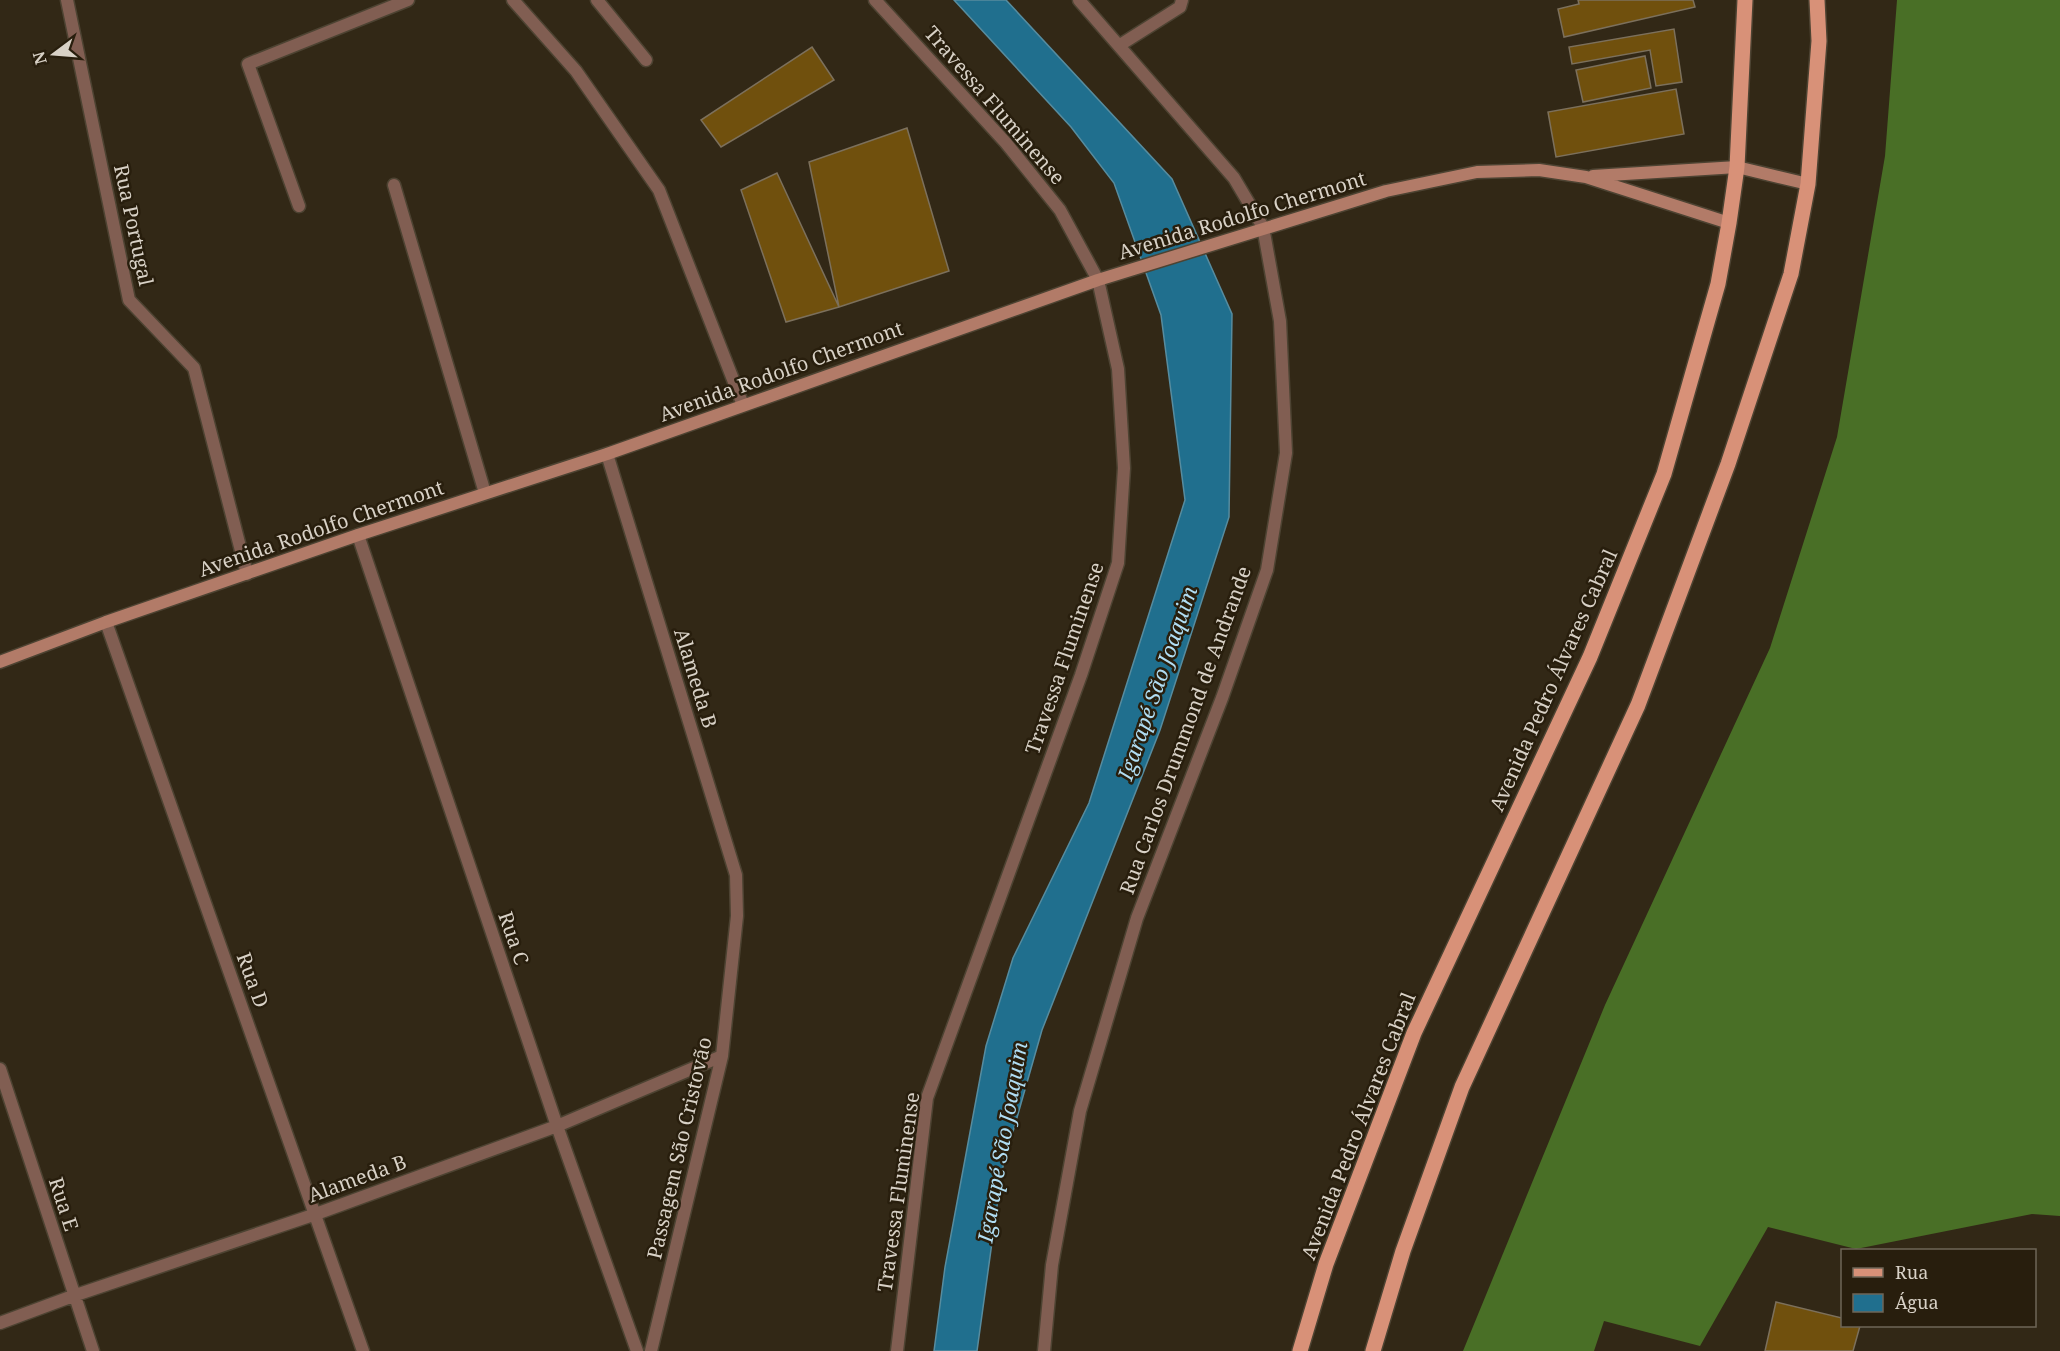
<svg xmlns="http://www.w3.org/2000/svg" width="2060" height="1351" font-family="'Noto Serif',serif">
<rect width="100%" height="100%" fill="#322816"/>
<!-- forest -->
<path fill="#496f26" d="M1897 0H2060V1216L2032 1214 1856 1249 1768 1227 1700 1346 1604 1321 1594 1351H1463L1605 1005 1770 648 1837 437 1885 156Z"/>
<!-- water -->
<path fill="#206f8e" stroke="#578c9f" stroke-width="1.5" d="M954 0H1006L1172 179 1232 314 1229 517 1160 730 1042 1030 1002 1170 977 1351H934L945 1267 986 1046 1013 958 1089 803 1185 500 1161 315 1114 183 1071 127Z"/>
<!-- building -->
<path fill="#70500d" stroke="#7c705c" stroke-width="1.5" d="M1578 0H1693L1695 7 1564 37 1558 9 1579 4Z
M1674 29 1682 82 1656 86 1650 50 1572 64 1569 47Z
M812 47 834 80 721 147 701 120Z
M1645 56 1651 88 1583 102 1576 70Z
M1676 89 1684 134 1556 157 1548 112Z
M907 128 949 271 839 307 809 162Z
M777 173 839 307 786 322 741 190Z
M1776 1302 1842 1318V1326H1860L1853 1351H1765Z"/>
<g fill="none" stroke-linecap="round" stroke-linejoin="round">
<!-- service casing -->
<g stroke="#4d4332" stroke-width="15">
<path id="service" d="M513 0 576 71 659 190 743 405
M597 0 646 60
M394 185 485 493
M299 206 248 64 408 0"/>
</g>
<!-- minor casing -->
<g stroke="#4d4332" stroke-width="15">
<path id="minor" d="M67 0 129 300 194 368 247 574
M875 0 1006 143 1060 210 1098 280 1118 369 1124 468 1118 563 1081 675 927 1098 897 1351
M1120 45 1180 7 1182 0
M607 454 736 875 737 916 722 1056 651 1351
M358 535 557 1126 637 1351
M106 622 363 1351
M0 1069 93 1351
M0 1323 73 1296 316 1214 557 1126 722 1056
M1044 1351 1052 1265 1080 1111 1137 918 1222 698 1267 570 1286 453 1280 321 1263 227 1234 178 1079 0"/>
</g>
<!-- secondary casing -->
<g stroke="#4d4332" stroke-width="15">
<path id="secondary" d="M1593 176 1737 167 1808 184
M0 662 106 622 358 535 607 454 1098 280 1386 191 1477 172 1539 170 1586 177 1729 223"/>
</g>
<!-- primary casing -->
<g stroke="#4d4332" stroke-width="18">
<path id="primary" d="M1300 1351 1326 1264 1414 1033 1590 657 1664 474 1718 284 1729 223 1737 167 1745 0
M1373 1351 1403 1251 1462 1087 1638 705 1728 464 1791 274 1808 184 1819 41 1817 0"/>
</g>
<!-- service -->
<use href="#service" stroke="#815e52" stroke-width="12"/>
<!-- minor -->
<use href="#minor" stroke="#815e52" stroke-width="12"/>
<!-- secondary -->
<use href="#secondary" stroke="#b27b68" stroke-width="12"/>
<!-- primary -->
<use href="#primary" stroke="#d89178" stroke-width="15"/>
</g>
<g text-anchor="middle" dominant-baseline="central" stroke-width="5" stroke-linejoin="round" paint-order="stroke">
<!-- street labels -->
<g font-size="20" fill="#d8d1c6" stroke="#281e0d">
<text transform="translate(995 105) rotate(49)">Travessa Fluminense</text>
<text transform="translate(1242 215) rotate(-17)">Avenida Rodolfo Chermont</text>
<text transform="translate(134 225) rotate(78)">Rua Portugal</text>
<text transform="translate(781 371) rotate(-20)">Avenida Rodolfo Chermont</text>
<text transform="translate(321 528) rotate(-19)">Avenida Rodolfo Chermont</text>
<text transform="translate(1064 658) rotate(-71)">Travessa Fluminense</text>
<text transform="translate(696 678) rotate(73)">Alameda B</text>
<text transform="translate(1553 680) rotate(-66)">Avenida Pedro Álvares Cabral</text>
<text transform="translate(1185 730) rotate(-70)">Rua Carlos Drummond de Andrande</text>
<text transform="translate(514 938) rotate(71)">Rua C</text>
<text transform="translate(253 980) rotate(70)">Rua D</text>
<text transform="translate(1358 1126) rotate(-69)">Avenida Pedro Álvares Cabral</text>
<text transform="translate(679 1148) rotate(-77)">Passagem São Cristovão</text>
<text transform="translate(357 1178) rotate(-20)">Alameda B</text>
<text transform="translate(898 1192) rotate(-82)">Travessa Fluminense</text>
<text transform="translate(64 1204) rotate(72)">Rua E</text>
</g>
<!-- water labels -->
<g font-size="21" font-style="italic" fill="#b0ddf3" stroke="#281e0d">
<text transform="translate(1157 683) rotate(-71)">Igarapé São Joaquim</text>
<text transform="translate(1002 1142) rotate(-80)">Igarapé São Joaquim</text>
</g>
</g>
<!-- legend -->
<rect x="1841" y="1249" width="195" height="78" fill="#281e0d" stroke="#6e6657" stroke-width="1.5"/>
<rect x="1853" y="1268" width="30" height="9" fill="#d89178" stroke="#6e6657" stroke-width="1.5"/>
<text x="1895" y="1279" font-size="18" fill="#d8d1c6">Rua</text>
<rect x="1853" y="1294" width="30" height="18" fill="#206f8e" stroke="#6e6657" stroke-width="1.5"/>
<text x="1895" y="1309" font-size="18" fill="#d8d1c6">Água</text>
<!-- north arrow -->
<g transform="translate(54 54) rotate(254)" stroke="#281e0d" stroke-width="4.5" paint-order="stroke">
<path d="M0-4.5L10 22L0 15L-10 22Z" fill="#d8d1c6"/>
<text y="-9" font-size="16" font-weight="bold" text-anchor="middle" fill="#d8d1c6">N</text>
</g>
</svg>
